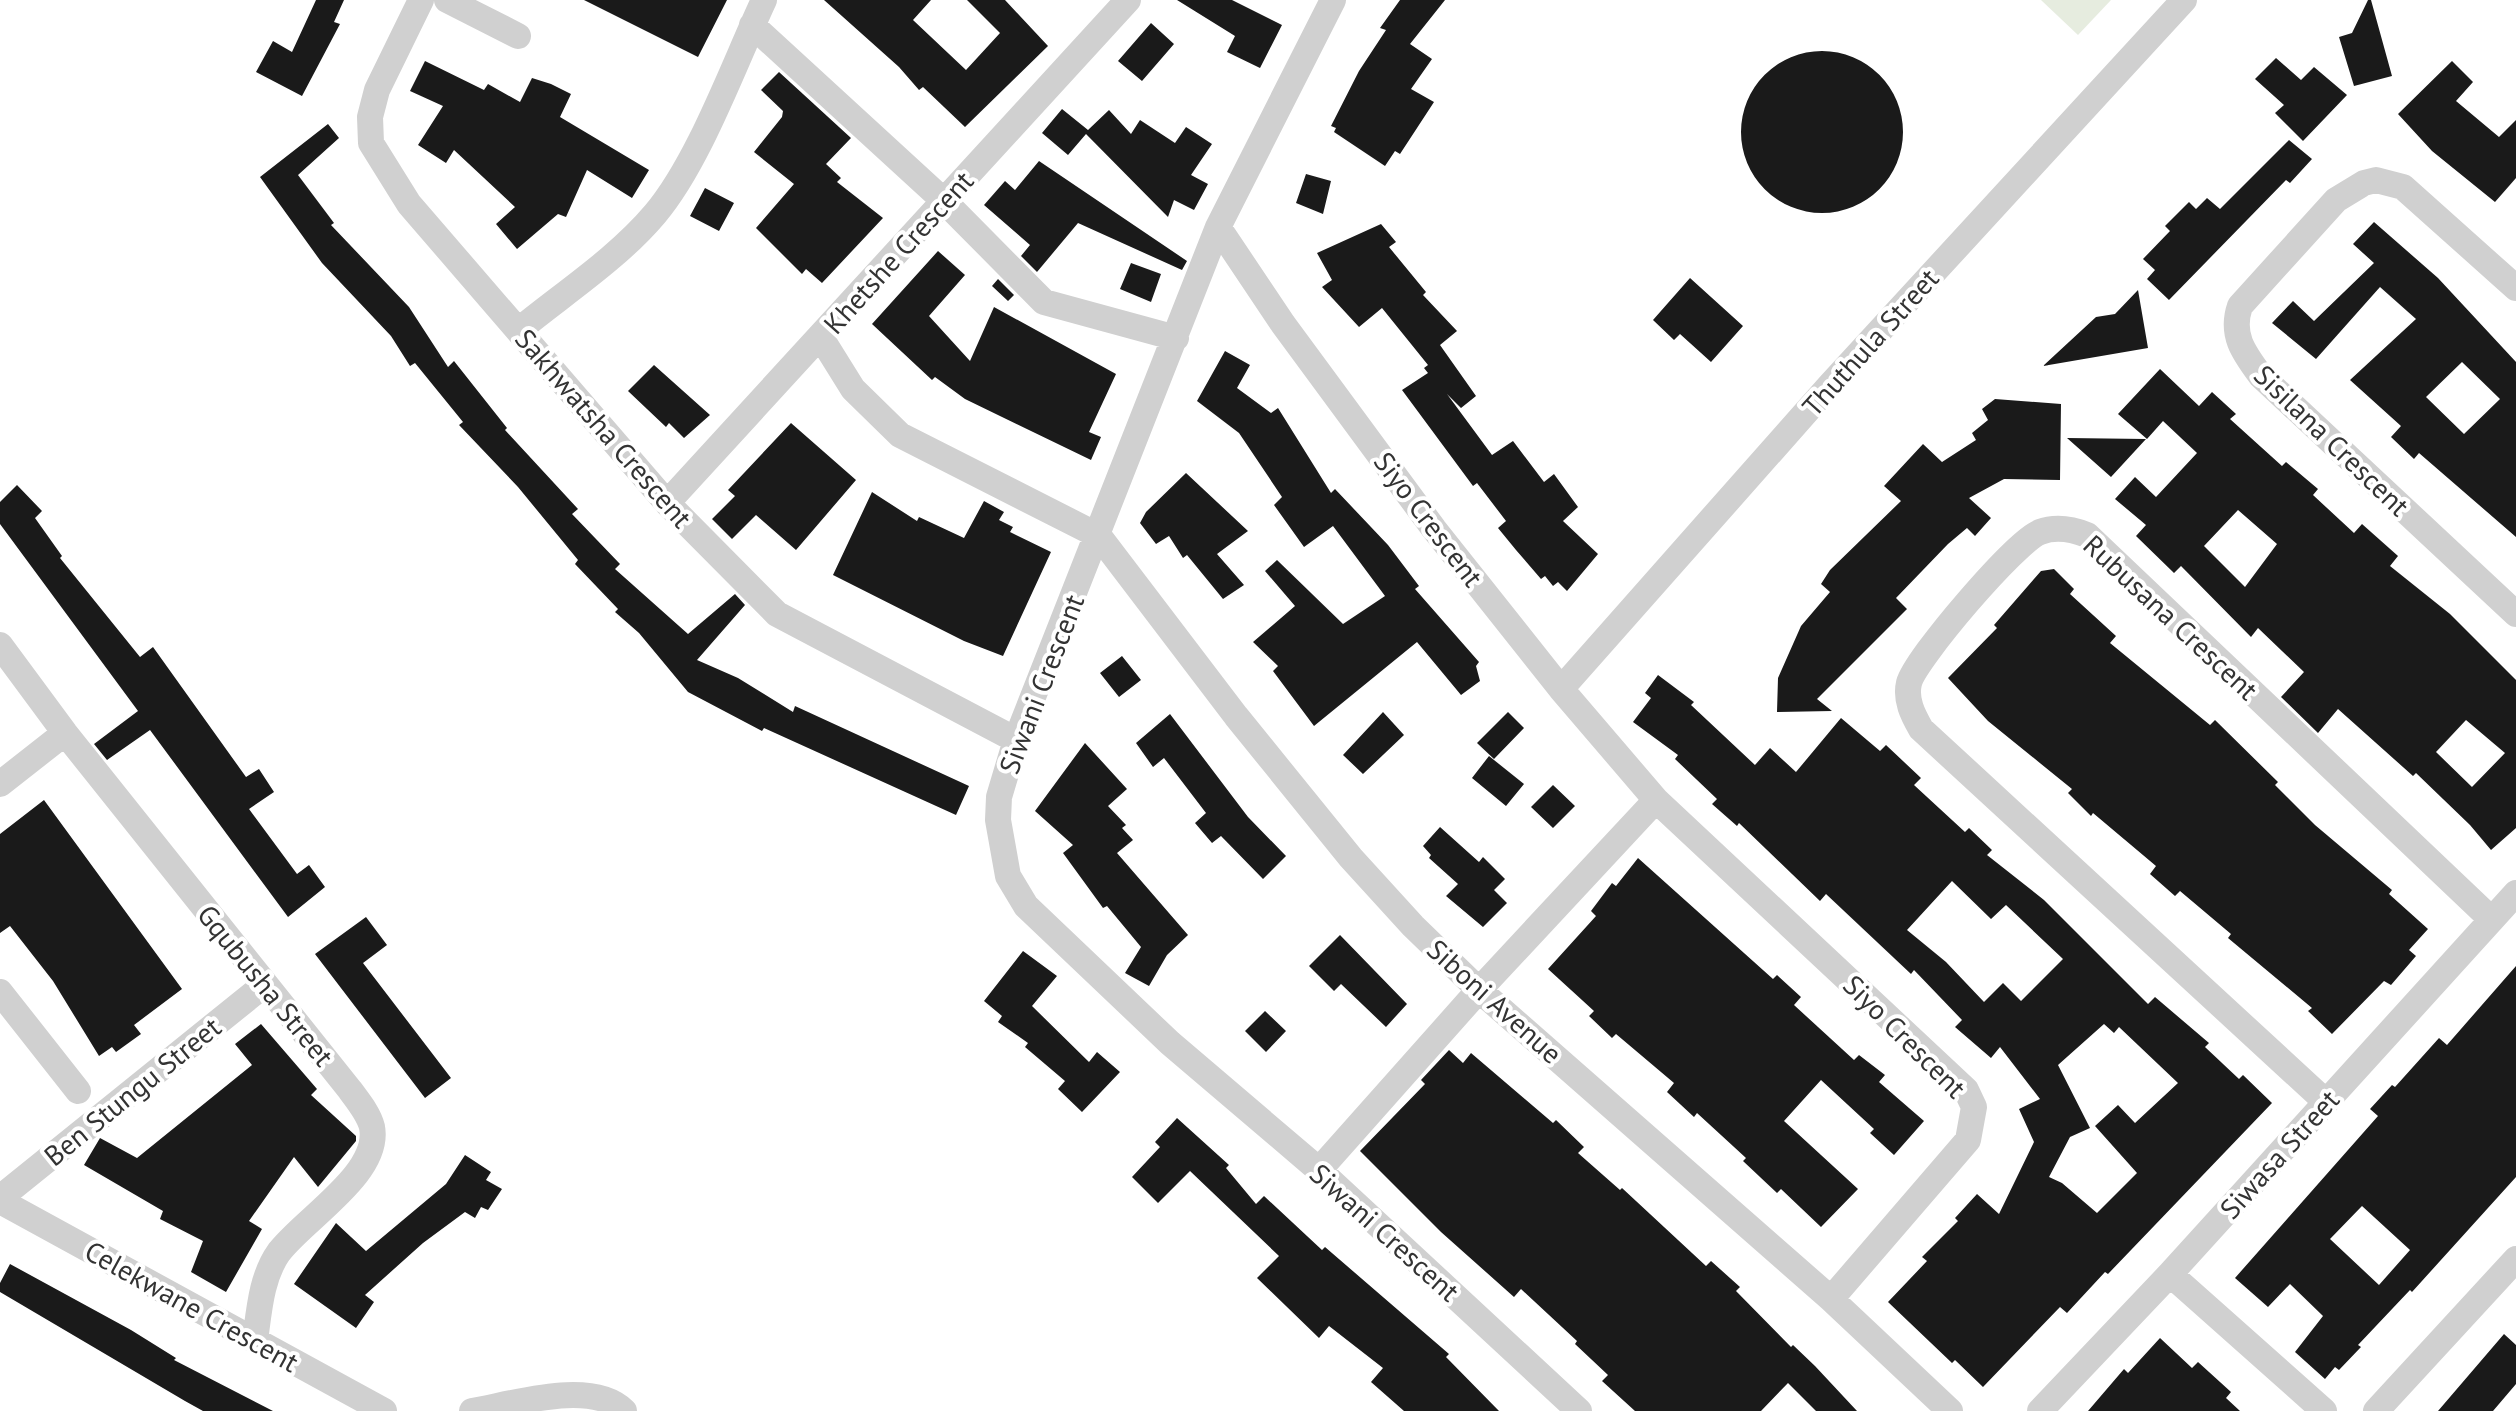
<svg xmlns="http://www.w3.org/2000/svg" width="2516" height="1411" font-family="'PT Sans',sans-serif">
<rect width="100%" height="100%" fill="#fff"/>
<!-- green -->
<path fill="#e6ecdf" d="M2041 0H2111L2078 35Z"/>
<!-- building -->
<path fill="#1a1a1a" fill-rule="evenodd" d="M316 0H344L334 22 340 24 302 96 256 72 273 41 292 52Z
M584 0H727L698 57Z
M824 0H931L913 20 966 70 1000 33 967 0H1005L1048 46 965 127 923 87 919 90 899 67Z
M1177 0H1232L1282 25 1260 68 1227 52 1235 36Z
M1400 0H1445L1410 44 1432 59 1411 89 1434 102 1400 154 1395 151 1385 166 1334 132 1336 128 1331 126 1359 71 1386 30 1380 28Z
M2368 0H2371L2392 76 2354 86 2339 37 2352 33Z
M1151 23 1174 44 1142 81 1118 61Z
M1741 132a81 81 0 1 1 162 0a81 81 0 1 1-162 0Z
M2276 58 2301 80 2314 67 2347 95 2303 141 2275 113 2284 105 2255 79Z
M425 61 484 90 488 84 520 102 532 78 551 84 571 94 560 117 649 170 632 198 587 170 566 217 558 214 517 249 496 224 515 207 454 150 446 163 418 145 443 106 410 91Z
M2452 61 2473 82 2456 101 2499 137 2516 120V178L2495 202 2432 151 2398 114Z
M779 72 851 138 826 164 841 178 837 182 883 218 822 283 806 269 802 274 756 228 794 184 754 152 782 117 783 111 761 90Z
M1062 109 1088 130 1109 110 1131 134 1140 120 1175 143 1186 127 1212 144 1191 175 1208 184 1194 210 1174 200 1168 217 1086 134 1068 155 1042 133Z
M328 124 339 138 298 175 334 223 331 225 409 307 448 367 454 361 507 428 505 430 578 509 572 514 620 564 615 569 688 634 735 594 745 605 697 660 738 678 793 712 795 706 969 786 956 815 764 728 762 731 688 692 639 633 615 612 618 609 575 564 578 560 518 487 459 425 463 422 415 363 410 366 391 336 322 263 260 177Z
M2289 140 2312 159 2290 183 2286 180 2169 300 2147 279 2155 270 2143 259 2170 231 2165 226 2189 202 2196 209 2207 198 2220 209Z
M1039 161 1187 261 1182 270 1078 223 1037 272 1021 256 1030 245 984 205 1005 181 1015 190Z
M1306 174 1331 181 1323 214 1296 203Z
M705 188 734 203 719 231 690 216Z
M2374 222 2438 278 2516 362V537L2419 453 2414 459 2391 437 2401 426 2350 380 2416 319 2380 287 2316 359 2272 323 2293 301 2314 321 2374 263 2353 244ZM2462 362 2500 399 2464 434 2426 397Z
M1381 224 1396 242 1389 247 1426 292 1423 295 1457 331 1440 345 1476 396 1461 408 1447 394 1492 455 1513 441 1544 482 1554 474 1578 507 1563 521 1598 554 1567 591 1558 582 1553 586 1545 576 1541 579 1516 550 1498 528 1506 521 1477 483 1473 486 1402 390 1428 373 1424 368 1428 365 1382 308 1359 327 1322 287 1332 280 1317 253Z
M938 251 965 275 929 316 970 361 994 307 1116 374 1089 432 1101 437 1091 460 965 399 935 377 932 380 872 324Z
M1131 263 1161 274 1151 302 1120 289Z
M1690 278 1743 326 1711 362 1680 334 1674 340 1653 320Z
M998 279 1014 295 1008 301 992 286Z
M2138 290 2148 348 2043 366 2096 317 2115 314Z
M1225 351 1250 365 1237 388 1271 413 1278 408 1331 493 1335 489 1388 545 1419 586 1415 589 1479 662 1476 666 1480 681 1461 695 1417 642 1314 726 1273 671 1278 666 1253 642 1295 606 1265 571 1277 560 1343 624 1385 596 1333 526 1304 547 1274 505 1282 497 1239 433 1197 401Z
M654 365 710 415 684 438 669 423 666 427 628 391Z
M2160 369 2199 406 2212 392 2236 414 2230 419 2282 466 2286 462 2318 489 2313 495 2354 533 2362 524 2398 556 2390 566 2450 614 2516 680V828L2491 850 2470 825 2416 773 2413 776 2338 709 2318 733 2281 697 2304 672 2258 628 2251 637 2181 566 2174 573 2136 536 2146 525 2115 499 2135 477 2156 497 2197 453 2163 421 2147 439 2118 414ZM2238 510 2277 544 2245 587 2204 546ZM2466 720 2505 753 2472 787 2436 752Z
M1995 399 2061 404 2060 480 2004 479 1969 498 1991 518 1975 536 1967 528 1948 544 1896 598 1907 609 1817 699 1832 711 1777 712 1778 678 1801 626 1830 592 1821 584 1830 570 1901 501 1884 486 1923 444 1942 462 1976 440 1972 433 1988 420 1982 409Z
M791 423 856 480 796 550 756 515 732 539 712 519 735 496 728 490Z
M2067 438 2146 439 2111 477Z
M1186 473 1248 531 1217 554 1244 585 1223 599 1187 555 1183 558 1169 536 1156 544 1140 523 1146 512Z
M17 485 42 511 35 518 62 556 60 558 140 657 153 647 246 777 259 769 274 792 249 809 297 874 309 865 325 887 288 917 150 730 107 760 94 744 138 711 0 524V502Z
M872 492 917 521 919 517 964 538 984 501 1004 512 999 520 1013 527 1010 532 1051 552 1003 656 964 641 833 575Z
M2054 569 2074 589 2070 594 2116 636 2110 643 2210 725 2215 720 2278 782 2275 785 2315 825 2392 890 2389 894 2428 929 2409 950 2416 956 2391 985 2384 981 2332 1034 2308 1011 2312 1008 2228 938 2231 934 2180 891 2175 896 2150 874 2156 866 2093 813 2091 816 2068 793 2072 789 1988 721 1948 678 1997 628 1994 625 2041 571Z
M1122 656 1141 680 1119 697 1100 673Z
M1658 675 1694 702 1691 705 1755 765 1770 748 1796 772 1841 718 1880 751 1886 745 1921 778 1914 785 1965 832 1969 828 1992 850 1987 855 2044 900 2148 1004 2155 997 2209 1043 2205 1047 2239 1079 2243 1075 2272 1103 2108 1274 2105 1272 2067 1313 2060 1307 1983 1387 1955 1360 1952 1363 1888 1302 1927 1261 1922 1257 1958 1221 1955 1218 1977 1194 1999 1214 2034 1142 2019 1109 2040 1099 2000 1047 1991 1058 1955 1027 1962 1020 1914 970 1911 974 1826 894 1820 901 1739 823 1737 826 1712 804 1717 799 1675 759 1678 755 1633 722 1651 698 1645 693ZM1952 881 1991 919 2006 905 2063 959 2021 1001 2003 983 1984 1002 1946 962 1907 930ZM2104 1024 2114 1033 2119 1027 2178 1083 2135 1123 2118 1105 2095 1126 2137 1173 2097 1213 2062 1183 2049 1177 2070 1137 2090 1128 2058 1065Z
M1383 712 1404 735 1363 774 1343 755Z
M1508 712 1524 728 1494 759 1477 743Z
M1170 714 1248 817 1286 856 1263 879 1221 836 1212 843 1195 823 1206 813 1164 758 1153 767 1136 743Z
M1085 743 1127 789 1108 806 1126 825 1122 828 1133 840 1117 853 1188 935 1167 955 1149 986 1125 973 1141 947 1107 906 1103 908 1063 853 1073 845 1035 811Z
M1489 756 1524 784 1506 806 1472 778Z
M1553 785 1575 806 1553 828 1531 807Z
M44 800 182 989 134 1025 141 1034 116 1052 112 1047 99 1056 53 981 10 926 0 933V834Z
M1440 827 1479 862 1483 857 1505 879 1494 890 1507 903 1483 927 1446 896 1458 884 1429 858 1431 855 1423 846Z
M1638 858 1773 979 1777 975 1801 997 1794 1005 1854 1060 1859 1055 1885 1075 1879 1082 1924 1121 1894 1155 1870 1133 1874 1129 1821 1080 1784 1121 1858 1189 1821 1227 1781 1189 1777 1193 1743 1161 1746 1158 1697 1113 1694 1117 1667 1092 1674 1083 1616 1034 1612 1038 1589 1016 1594 1011 1548 969 1596 916 1591 911 1612 883 1616 886Z
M366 917 387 945 363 963 451 1078 425 1098 315 954Z
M1340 935 1407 1004 1386 1027 1341 984 1334 991 1309 966Z
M1023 951 1057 976 1032 1006 1089 1062 1097 1052 1120 1072 1082 1112 1058 1089 1065 1081 1025 1047 1028 1043 998 1022 1002 1016 984 1001Z
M2516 966V1177L2412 1292 2410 1290 2358 1345 2361 1347 2339 1370 2335 1367 2325 1379 2295 1352 2323 1316 2290 1284 2268 1307 2235 1278 2378 1116 2370 1109 2392 1085 2395 1087 2439 1038 2447 1045ZM2362 1206 2410 1250 2379 1285 2330 1239Z
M1265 1011 1286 1031 1266 1052 1245 1031Z
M261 1024 317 1089 311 1095 356 1136V1141L318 1187 294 1157 249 1221 262 1229 226 1292 191 1272 203 1241 160 1219 163 1211 84 1165 100 1138 137 1158 252 1065 235 1044Z
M1449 1050 1463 1063 1471 1053 1553 1123 1556 1120 1584 1147 1578 1153 1620 1190 1622 1188 1706 1266 1711 1261 1740 1287 1736 1291 1791 1347 1793 1345 1815 1366 1857 1411H1816L1788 1383 1761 1411H1635L1602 1381 1608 1375 1575 1344 1577 1341 1521 1289 1514 1297 1441 1232 1360 1151 1425 1084 1421 1080Z
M1177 1118 1229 1165 1226 1168 1256 1204 1264 1196 1322 1250 1325 1247 1449 1354 1446 1357 1499 1411H1404L1371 1382 1383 1368 1329 1326 1319 1338 1257 1278 1279 1256 1190 1171 1158 1203 1132 1177 1160 1147 1155 1142Z
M465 1155 491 1172 486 1180 502 1189 488 1210 481 1207 475 1218 465 1212 423 1243 365 1295 374 1302 356 1328 294 1284 336 1223 366 1251 446 1184Z
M10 1264 131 1330 176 1358 174 1360 273 1411H203L185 1401 0 1292V1283Z
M2504 1334 2516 1345V1384L2493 1411H2438Z
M2160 1338 2192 1368 2198 1362 2231 1392 2226 1398 2240 1411H2088L2124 1369 2128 1373Z"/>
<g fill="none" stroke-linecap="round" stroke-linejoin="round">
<!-- minor -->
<path stroke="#d0d0d0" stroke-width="26" d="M421 0 377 90 370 117 371 143 409 204 667 503 777 614 1016 740
M447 0 518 36
M1333 0 1218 227 1016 740 999 797 998 820 1008 876 1026 906 1170 1043 1319 1170 1579 1411
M752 25 944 201 1044 302 1176 338
M1218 227 1283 324 1434 529 1561 689 1656 800 1966 1090 1974 1107 1968 1140 1831 1299
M2516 288 2403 187 2376 180 2364 183 2336 200 2240 306C2230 335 2244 353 2261 376L2516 614
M519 330C564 293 617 259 655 214 699 162 734 64 764 0
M820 336 853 389 900 435 1099 536 1236 716 1351 858 1413 926 1479 990 1831 1299 1950 1411
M667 503 1128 0
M0 645 65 733 350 1090C358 1101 369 1114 372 1127 381 1173 305 1218 279 1252 261 1277 259 1312 255 1341
M1561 689 1830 385 2184 0
M0 784 65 733
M0 992 78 1091
M2326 1102 1921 729C1913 715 1905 700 1909 683 1915 659 2016 541 2040 532 2056 526 2072 529 2087 535L2491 919
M1319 1170 1479 990 1656 800
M0 1198 264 985
M0 1201 384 1411
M2170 1274 2324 1411
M472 1411C513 1404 592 1379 624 1411
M2040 1411 2170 1274 2516 893
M2376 1411 2516 1259"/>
</g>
<g text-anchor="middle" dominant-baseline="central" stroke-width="8" stroke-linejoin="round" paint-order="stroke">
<!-- street labels -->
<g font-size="28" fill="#333" stroke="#fff">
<text transform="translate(898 252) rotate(-48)">Khetshe Crescent</text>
<text transform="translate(1870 342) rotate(-48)">Thuthula Street</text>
<text transform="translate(604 428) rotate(49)">Sakhwatsha Crescent</text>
<text transform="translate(2332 440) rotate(44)">Sisilana Crescent</text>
<text transform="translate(1429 519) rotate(53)">Siyo Crescent</text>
<text transform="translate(2171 617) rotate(43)">Rubusana Crescent</text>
<text transform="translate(1041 684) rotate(-69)">Siwani Crescent</text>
<text transform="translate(266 985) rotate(51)">Gqubusha Street</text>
<text transform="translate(1495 1001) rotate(42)">Siboni Avenue</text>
<text transform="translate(1905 1036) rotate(45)">Siyo Crescent</text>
<text transform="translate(132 1091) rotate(-39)">Ben Stungu Street</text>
<text transform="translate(2279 1154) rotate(-48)">Siwasa Street</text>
<text transform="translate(1385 1232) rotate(42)">Siwani Crescent</text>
<text transform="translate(192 1306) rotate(29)">Celekwane Crescent</text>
</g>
</g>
</svg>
